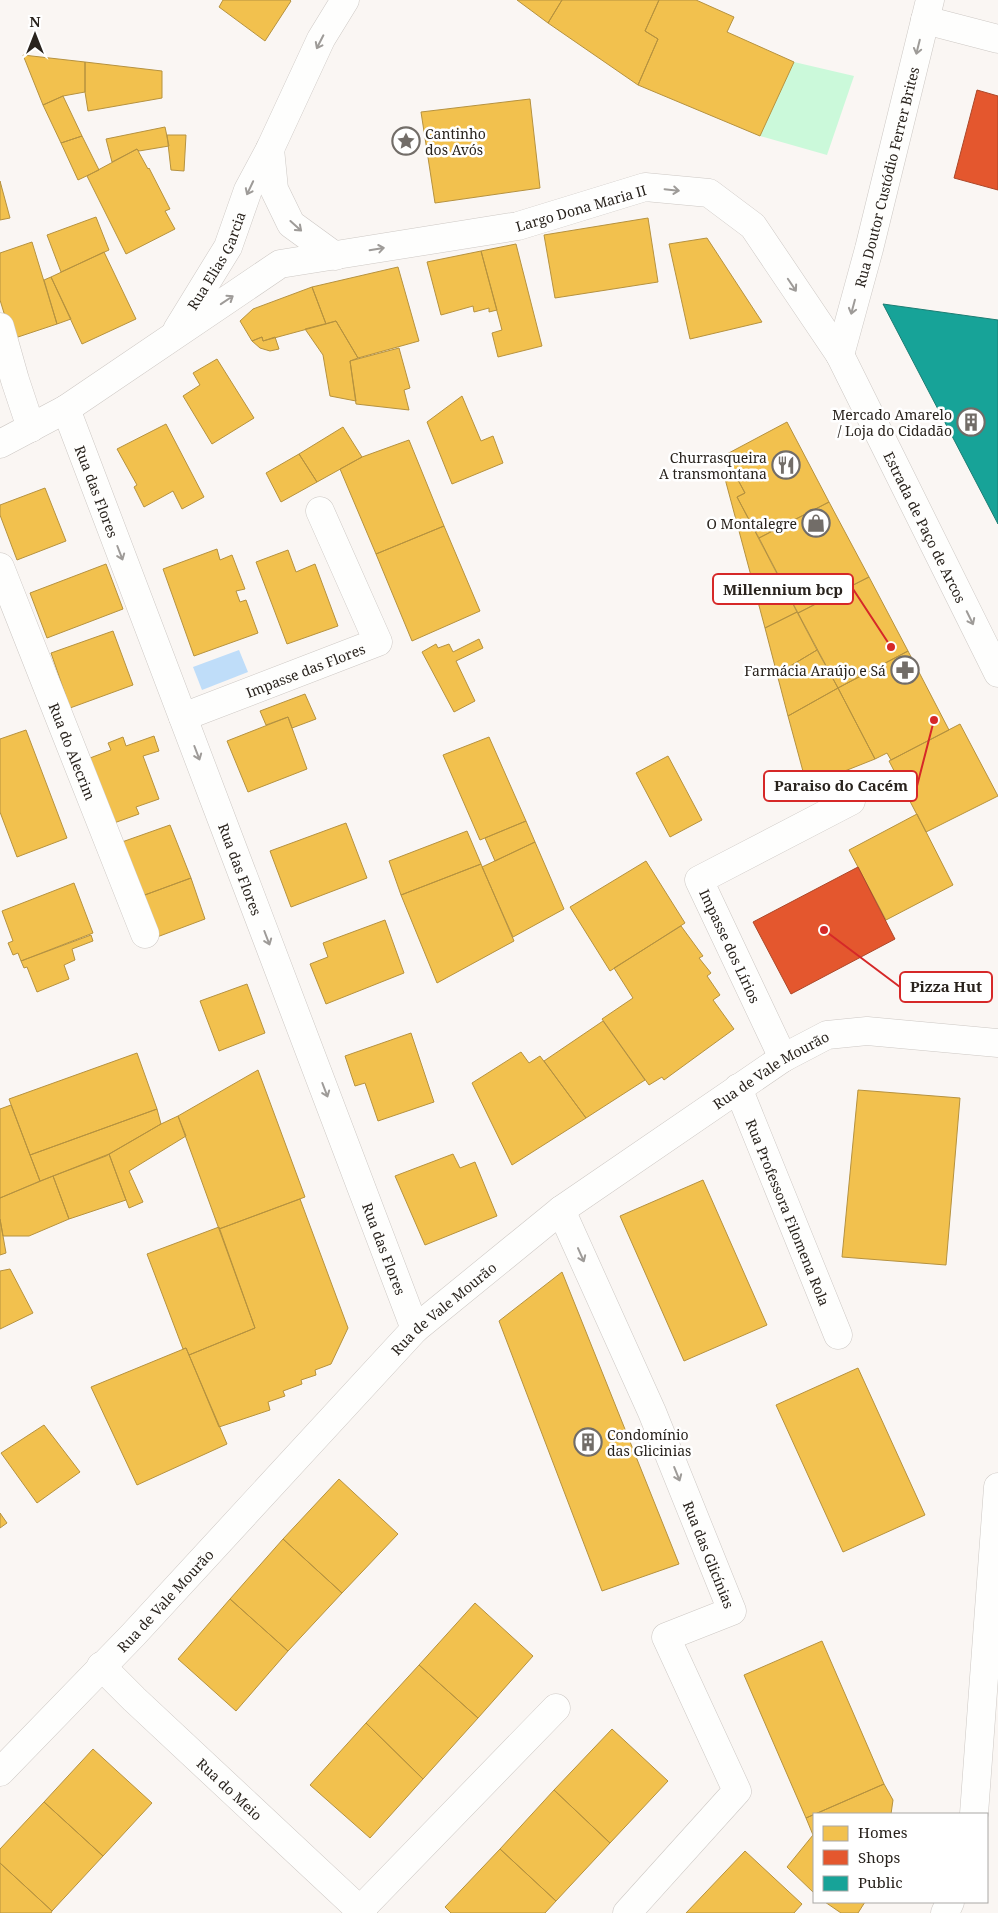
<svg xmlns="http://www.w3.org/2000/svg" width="998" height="1913" font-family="'Noto Serif',serif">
<rect width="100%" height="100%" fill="#faf6f3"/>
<!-- green -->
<path fill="#cbf9da" d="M794 62 854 76 827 155 760 136Z"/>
<!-- water -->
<path fill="#bfddf9" d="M239 650 248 672 202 690 193 667Z"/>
<!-- homes -->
<path fill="#f2c14e" stroke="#b6923f" d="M223 0H290L291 1 265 41 219 7Z
M517 0H562L548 23Z
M562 0H659L645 31 658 39 638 85 548 23Z
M659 0H696L734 17 727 32 794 62 760 136 638 85 658 39 645 31Z
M23 55 85 62V92L63 96 43 105Z
M85 62 162 71V98L88 111 85 92Z
M63 96 82 136 61 143 43 105Z
M530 99 540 188 435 203 421 112Z
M165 127 169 146 139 151 137 149 112 162 106 139Z
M167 135H186L184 171 171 170Z
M82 136 99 170 78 180 61 143Z
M137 149 148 169 149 168 170 209 165 211 175 229 126 254 87 176Z
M0 181 10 218 0 220Z
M96 217 109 250 61 272 47 235Z
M648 218 658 282 555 298 544 235Z
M707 238 762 322 690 339 669 244Z
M32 242 57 324 12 339 0 300V253Z
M516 244 542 346 498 357 492 333 502 330 481 251Z
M481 251 497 310 489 312V308L474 312 473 306 441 315 427 262Z
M104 252 136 319 82 344 51 277Z
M398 267 419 341 358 358 336 321 326 324 312 287Z
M51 277 71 319 57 324 44 280Z
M312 287 326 324 263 341 262 337 252 341 240 321 253 309Z
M336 321 358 358 350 361 356 401 330 396 323 355 305 329Z
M262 337 263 341 275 337 279 349 270 351 260 348 252 341Z
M399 348 410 388 404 390 409 410 356 404 350 361Z
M217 359 254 418 212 444 183 396 200 385 193 373Z
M462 396 481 441 493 436 503 463 452 484 427 422Z
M787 422 829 502 759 538 737 497 745 493 725 455Z
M166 424 204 497 182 509 173 491 144 507 134 487 137 485 117 449Z
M343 427 362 457 317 482 299 454Z
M409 440 444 526 376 554 340 469 362 457Z
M299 454 317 482 281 502 266 473Z
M733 471 745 493 737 497 797 612 765 628 724 475Z
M45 488 66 541 17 560 0 515V505Z
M829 502 869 577 798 613 759 538Z
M444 526 480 611 412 641 376 554Z
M217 549 220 560 232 555 245 589 236 591 240 602 246 600 258 633 194 656 163 569Z
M288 550 296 572 315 564 338 626 287 644 256 562Z
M106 564 123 609 47 638 30 593Z
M869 577 908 651 838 688 798 613Z
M797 612 817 650 777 674 765 628Z
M113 631 133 685 70 708 51 653Z
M479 639 483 648 456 661 475 701 454 712 422 652 436 644 438 648 449 644 453 652Z
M817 650 838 688 788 716 777 674Z
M908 651 949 730 891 760 887 753 875 759 838 688Z
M838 688 875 759 807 786 788 716Z
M305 694 316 719 292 728 288 717 266 725 260 711Z
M288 717 307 769 248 792 227 741Z
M960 724 998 796 926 832 889 761Z
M26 730 67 838 17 857 0 812V739Z
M154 736 159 751 143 756 159 799 136 807 139 814 114 823 90 758 111 750 108 743 123 737 126 746Z
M489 737 526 821 480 840 443 755Z
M668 756 702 820 670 837 636 773Z
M917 814 953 885 886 920 849 850Z
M526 821 535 842 495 861 485 838Z
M346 823 367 878 291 907 270 851Z
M170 825 191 878 142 896 122 842Z
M467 831 481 864 401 895 389 861Z
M535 842 564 909 513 937 482 867Z
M646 861 685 923 610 971 570 907Z
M481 864 514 941 437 983 401 895Z
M191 878 205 919 157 937 142 896Z
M74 883 93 933 21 961 18 953 13 955 8 943 13 941 2 911Z
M385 920 404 973 326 1004 310 964 328 957 323 943Z
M681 926 703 956 699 958 711 973 707 976 720 995 713 1000 734 1029 664 1080 662 1077 649 1085 602 1019 633 998 614 968Z
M91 935 93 941 72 949 75 960 64 965 69 979 37 992 27 967 24 968 21 961Z
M247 984 265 1033 219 1051 200 1001Z
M603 1021 645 1080 586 1118 544 1061Z
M411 1033 434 1102 378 1121 365 1083 355 1086 345 1056Z
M521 1052 529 1063 540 1056 586 1118 512 1165 472 1083Z
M137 1053 157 1109 30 1155 9 1099Z
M258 1070 305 1197 219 1229 178 1116Z
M858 1090 960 1098 946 1265 842 1257Z
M11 1105 40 1181 0 1198V1109Z
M157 1109 161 1124 106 1156 40 1181 30 1155Z
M178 1116 186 1136 129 1171 143 1202 129 1208 109 1154 161 1124Z
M109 1154 126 1200 69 1219 53 1176Z
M453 1154 460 1168 475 1162 497 1216 425 1245 395 1176Z
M53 1176 69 1219 29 1236H3L0 1219V1198Z
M703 1180 767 1325 684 1361 620 1216Z
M300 1199 348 1328 331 1364 315 1370 316 1375 301 1380 302 1384 283 1391 285 1396 268 1402 270 1410 219 1427 189 1355 255 1328 219 1229Z
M0 1219 6 1253 0 1255Z
M219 1227 255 1328 189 1355 186 1348 183 1349 147 1254Z
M10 1269 33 1313 0 1329V1271Z
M562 1272 679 1564 602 1591 499 1321Z
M186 1348 227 1444 137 1485 91 1387Z
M858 1368 925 1515 843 1552 776 1405Z
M44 1425 80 1472 37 1503 1 1453Z
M339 1479 398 1534 342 1593 283 1539Z
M0 1513 7 1523 0 1528Z
M283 1539 342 1593 288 1651 230 1599Z
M230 1599 288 1651 236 1711 178 1659Z
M475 1603 533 1656 478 1718 419 1665Z
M822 1641 884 1784 806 1818 744 1675Z
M419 1665 478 1718 423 1779 366 1723Z
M366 1723 423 1779 370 1838 310 1785Z
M612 1729 668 1781 610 1843 554 1790Z
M93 1749 152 1803 103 1856 44 1802Z
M884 1784 893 1800 891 1814H814V1893L787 1867 813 1835 806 1818Z
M554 1790 610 1843 556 1901 500 1849Z
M44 1802 103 1856 52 1911 0 1863V1849Z
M500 1849 556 1901 545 1913H451L445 1907Z
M745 1851 802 1904 794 1913H686Z
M0 1863 52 1911 51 1913H0Z
M825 1902H865L858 1913H841Z"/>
<!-- shops -->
<path fill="#e4572e" stroke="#ac4729" d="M977 90 998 96V190L954 178Z
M858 867 895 939 791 994 753 922Z"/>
<!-- public -->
<path fill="#17a398" stroke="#1c7d73" d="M883 304 998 320V524Z"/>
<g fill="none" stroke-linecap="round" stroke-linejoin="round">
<!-- street casing -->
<g stroke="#cdc8c4" stroke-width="29">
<g id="street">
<path d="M925 20 998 39"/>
<path d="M0 327 15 380 31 428"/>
<path id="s1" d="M840 355 869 249 930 0"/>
<path id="s2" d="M66 409 415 1329"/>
<path id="s3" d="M0 567 145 934"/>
<path id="s4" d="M183 717 378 642 320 511"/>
<path d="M783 1058 699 880 851 801"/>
<path id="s5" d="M738 1088 838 1335"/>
<path id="s6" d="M561 1210 652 1412 732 1611 666 1637 737 1791 627 1913"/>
<path id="s7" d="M101 1666 134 1699 363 1913"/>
<path id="s8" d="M0 1772 133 1635 415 1329 561 1210 783 1058 827 1035 867 1031 998 1043"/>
<path d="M360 1910 556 1708"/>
</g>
</g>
<!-- secondary casing -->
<g stroke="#cdc8c4" stroke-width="29">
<g id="secondary">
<path d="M270 149 274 189 291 224 335 256"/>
<path id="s9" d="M177 330 228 247 248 190 270 149 321 39 345 0"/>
<path id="s10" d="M0 444 66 409 280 264 518 226 645 187 709 193 753 226 840 355 998 673"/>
<path d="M974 1814 998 1487"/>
<path d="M945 1913 950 1902"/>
</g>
</g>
<!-- street -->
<use href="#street" stroke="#fefefd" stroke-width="28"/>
<!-- secondary -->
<use href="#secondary" stroke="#fefefd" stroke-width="28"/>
</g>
<!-- one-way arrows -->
<defs><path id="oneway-shaft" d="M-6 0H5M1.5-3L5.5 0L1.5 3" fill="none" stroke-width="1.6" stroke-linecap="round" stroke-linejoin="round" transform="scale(1.25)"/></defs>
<g stroke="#9e9b98">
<use href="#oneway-shaft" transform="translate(320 42) rotate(117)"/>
<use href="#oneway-shaft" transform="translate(918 47) rotate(104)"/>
<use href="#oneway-shaft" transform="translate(250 188) rotate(115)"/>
<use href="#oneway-shaft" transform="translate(672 190) rotate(6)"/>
<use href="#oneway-shaft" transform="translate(296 226) rotate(42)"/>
<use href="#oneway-shaft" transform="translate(377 249) rotate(-9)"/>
<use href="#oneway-shaft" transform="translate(792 285) rotate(56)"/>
<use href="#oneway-shaft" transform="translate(227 300) rotate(-34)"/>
<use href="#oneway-shaft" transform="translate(853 307) rotate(105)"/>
<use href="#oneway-shaft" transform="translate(120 553) rotate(69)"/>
<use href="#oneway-shaft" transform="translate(970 618) rotate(64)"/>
<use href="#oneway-shaft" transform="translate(197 753) rotate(69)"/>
<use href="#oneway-shaft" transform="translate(267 938) rotate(69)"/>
<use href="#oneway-shaft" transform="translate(325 1090) rotate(69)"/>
<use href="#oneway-shaft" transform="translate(581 1255) rotate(66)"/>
<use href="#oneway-shaft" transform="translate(677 1474) rotate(68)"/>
</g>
<!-- icons -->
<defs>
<g id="sight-ring" transform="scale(1.4375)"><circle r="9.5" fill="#fff" stroke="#726d68" stroke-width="1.5"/><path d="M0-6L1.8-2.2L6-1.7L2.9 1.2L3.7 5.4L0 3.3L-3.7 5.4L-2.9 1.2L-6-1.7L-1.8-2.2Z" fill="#726d68"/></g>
<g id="building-ring" transform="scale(1.4375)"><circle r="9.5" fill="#fff" stroke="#726d68" stroke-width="1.5"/><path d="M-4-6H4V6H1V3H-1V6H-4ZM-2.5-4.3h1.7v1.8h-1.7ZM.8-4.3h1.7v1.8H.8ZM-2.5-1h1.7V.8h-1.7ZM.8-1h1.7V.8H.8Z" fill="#726d68"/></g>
<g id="restaurant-ring" transform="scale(1.4375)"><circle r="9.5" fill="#fff" stroke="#726d68" stroke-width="1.5"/><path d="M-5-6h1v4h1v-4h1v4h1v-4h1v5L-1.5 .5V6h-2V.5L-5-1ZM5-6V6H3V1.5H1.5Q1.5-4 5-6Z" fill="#726d68"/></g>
<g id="shop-ring" transform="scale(1.4375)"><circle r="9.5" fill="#fff" stroke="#726d68" stroke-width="1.5"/><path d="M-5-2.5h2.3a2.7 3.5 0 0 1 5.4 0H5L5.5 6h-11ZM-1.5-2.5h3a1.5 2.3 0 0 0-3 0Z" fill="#726d68"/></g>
<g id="pharmacy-ring" transform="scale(1.4375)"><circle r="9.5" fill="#fff" stroke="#726d68" stroke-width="1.5"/><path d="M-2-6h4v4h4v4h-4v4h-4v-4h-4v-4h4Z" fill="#726d68"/></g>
</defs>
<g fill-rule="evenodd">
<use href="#sight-ring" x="406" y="141"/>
<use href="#building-ring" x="971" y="422"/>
<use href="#restaurant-ring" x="786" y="465"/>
<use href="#shop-ring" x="816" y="523"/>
<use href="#pharmacy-ring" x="905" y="670"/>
<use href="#building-ring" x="588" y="1442"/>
</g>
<g text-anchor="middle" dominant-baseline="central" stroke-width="5" stroke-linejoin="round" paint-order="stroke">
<!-- poi labels -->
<g font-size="14" fill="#29231d" stroke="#fff" text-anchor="end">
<text x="425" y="133" text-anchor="start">Cantinho<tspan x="425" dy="16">dos Avós</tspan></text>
<text x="952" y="414">Mercado Amarelo<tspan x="952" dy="16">/ Loja do Cidadão</tspan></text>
<text x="767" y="457">Churrasqueira<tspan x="767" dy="16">A transmontana</tspan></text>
<text x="797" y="523">O Montalegre</text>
<text x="886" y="670">Farmácia Araújo e Sá</text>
<text x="607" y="1434" text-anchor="start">Condomínio<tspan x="607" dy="16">das Glicinias</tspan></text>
</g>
<!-- street labels -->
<g font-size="14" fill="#29231d" stroke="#fff">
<text stroke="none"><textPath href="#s1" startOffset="184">Rua Doutor Custódio Ferrer Brites</textPath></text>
<text transform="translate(581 208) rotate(-16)">Largo Dona Maria II</text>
<text stroke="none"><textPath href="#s9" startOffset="80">Rua Elias Garcia</textPath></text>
<text stroke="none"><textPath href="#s2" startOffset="88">Rua das Flores</textPath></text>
<text stroke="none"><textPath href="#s10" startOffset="1174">Estrada de Paço de Arcos</textPath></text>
<text stroke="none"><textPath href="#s4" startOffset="131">Impasse das Flores</textPath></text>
<text stroke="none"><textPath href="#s3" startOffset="198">Rua do Alecrim</textPath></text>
<text stroke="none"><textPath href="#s2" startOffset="492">Rua das Flores</textPath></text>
<text transform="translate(730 946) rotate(65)">Impasse dos Lírios</text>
<text stroke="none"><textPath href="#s8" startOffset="1048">Rua de Vale Mourão</textPath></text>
<text stroke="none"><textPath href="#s5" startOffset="134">Rua Professora Filomena Rola</textPath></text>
<text stroke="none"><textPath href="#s2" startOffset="898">Rua das Flores</textPath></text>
<text stroke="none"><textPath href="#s8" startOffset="642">Rua de Vale Mourão</textPath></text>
<text stroke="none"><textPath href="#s6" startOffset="375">Rua das Glicínias</textPath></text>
<text stroke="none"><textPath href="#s8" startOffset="238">Rua de Vale Mourão</textPath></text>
<text stroke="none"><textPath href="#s7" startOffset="178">Rua do Meio</textPath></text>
</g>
</g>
<!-- callouts -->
<path fill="none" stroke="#d62828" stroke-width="2" d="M891 647L853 589M934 720L917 786M824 930L900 987"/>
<g fill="#d62828" stroke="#fff" stroke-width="2">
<circle cx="891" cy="647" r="5"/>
<circle cx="934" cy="720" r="5"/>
<circle cx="824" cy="930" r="5"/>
</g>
<g fill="#fff" stroke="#d62828" stroke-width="2">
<rect x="713" y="574" width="140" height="30" rx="5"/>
<rect x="764" y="771" width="153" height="30" rx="5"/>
<rect x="900" y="972" width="92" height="30" rx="5"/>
</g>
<g font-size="15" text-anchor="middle" font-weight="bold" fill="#29231d">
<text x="783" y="595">Millennium bcp</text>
<text x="841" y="791">Paraiso do Cacém</text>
<text x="946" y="992">Pizza Hut</text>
</g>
<!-- legend -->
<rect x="813" y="1813" width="175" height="90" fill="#ffffff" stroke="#a9a7a5"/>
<rect x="823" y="1826" width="25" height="15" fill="#f2c14e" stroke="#a9a7a5"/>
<text x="858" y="1838" font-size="15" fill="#29231d">Homes</text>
<rect x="823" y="1850" width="25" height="15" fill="#e4572e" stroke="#a9a7a5"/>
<text x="858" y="1863" font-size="15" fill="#29231d">Shops</text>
<rect x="823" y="1876" width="25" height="15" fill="#17a398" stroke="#a9a7a5"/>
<text x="858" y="1888" font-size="15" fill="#29231d">Public</text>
<!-- north arrow -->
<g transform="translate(35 35)" stroke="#ffffff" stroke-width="4" paint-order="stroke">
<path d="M0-4L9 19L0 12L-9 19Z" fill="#29231d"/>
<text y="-8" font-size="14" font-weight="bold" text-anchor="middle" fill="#29231d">N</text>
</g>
</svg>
